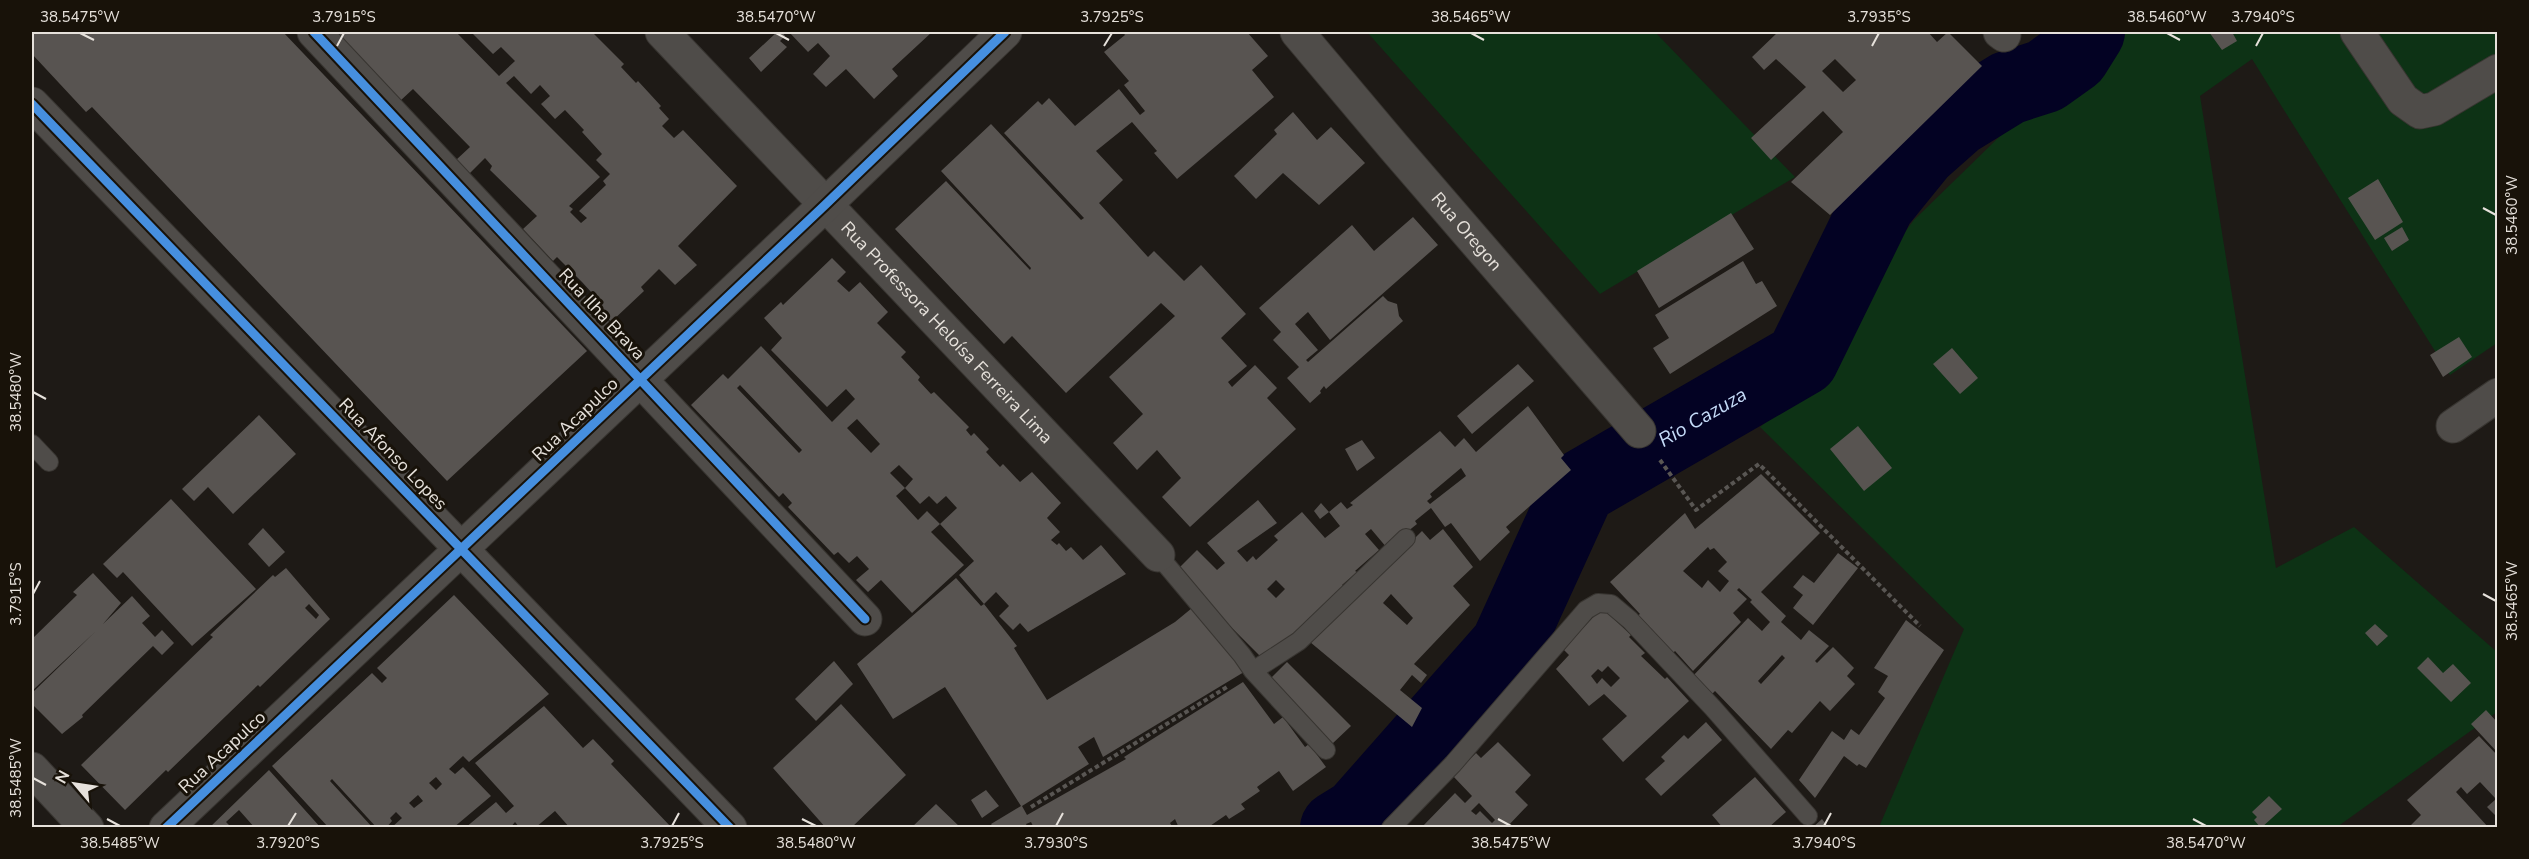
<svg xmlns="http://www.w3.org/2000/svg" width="2529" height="859" font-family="'Nunito Sans',sans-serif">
<rect width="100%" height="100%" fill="#1e1a16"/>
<!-- green -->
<path fill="#0d3215" d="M1367 32H1655L1795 177 1600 294Z
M2107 32H2497V343L2450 375 2252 59 2200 96 2276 568 2354 527 2497 652V712L2337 827H1879L1964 629 1760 427 1818 381 1868 280 1914 220Z"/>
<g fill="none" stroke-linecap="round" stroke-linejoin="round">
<!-- river -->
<path stroke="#030223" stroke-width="74" id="s1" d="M1337 828 1358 815 1507 646 1579 488 1802 359 1878 204 1921 151 1956 120 2008 88 2045 76 2073 56 2088 32"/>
</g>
<!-- building -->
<path fill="#585451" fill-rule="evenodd" d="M32 32H283L587 351 447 481 92 107 86 112 32 54Z
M332 32H456L499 76 515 61 501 47 493 54 472 33 474 32H592L624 64 621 67 636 83 638 81 661 106 659 108 669 119 662 126 674 138 683 130 737 186 678 246 697 265 675 285 659 269 641 287 644 291 611 322 588 297 592 293 582 282 557 257 553 261 523 229 537 216 490 170 492 166 485 158 469 174 456 160 470 147 413 89 400 101ZM514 76 531 94 540 85 550 96 541 104 555 119 565 110 584 130 582 132 602 154 596 160 610 174 603 181 606 185 579 211 587 218 581 223 570 212 573 209 569 206 600 177 506 83Z
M777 32H782L785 36 780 41 787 47 761 72 749 58Z
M789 32H932L892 69 898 76 874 99 846 69 826 87 813 74 830 56 818 43 808 52Z
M1123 32H1247L1268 56 1252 70 1274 97 1177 179 1154 153 1157 151 1132 122 1096 151 1123 180 1099 203 1148 257 1154 251 1184 281 1201 265 1246 314 1221 338 1247 366 1228 382 1232 387 1255 365 1277 388 1267 398 1296 429 1190 527 1162 497 1181 478 1157 450 1137 470 1113 443 1143 414 1109 377 1175 316 1161 303 1066 393 1012 336 1004 344 895 229 946 181 1030 270 1031 268 941 171 991 124 1081 220 1084 218 1004 133 1038 101 1042 105 1049 98 1075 126 1119 89 1140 115 1145 111 1124 85 1129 81 1104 52 1125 35Z
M1778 32H1928L1937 42 1948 32 1982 66 1830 215 1791 182 1843 132 1823 111 1771 160 1751 138 1806 87 1776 59 1764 70 1752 57ZM1835 59 1856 80 1843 92 1822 71Z
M2209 32H2232L2237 41 2222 50Z
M1293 112 1317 140 1331 127 1365 163 1319 205 1283 173 1256 199 1234 176 1277 134 1274 130Z
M2378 179 2403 222 2375 240 2348 198Z
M1731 213 1754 249 1659 308 1637 271Z
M1413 217 1438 245 1330 340 1308 312 1295 324 1318 350 1306 360 1308 362 1383 296 1388 301 1397 304 1399 316 1403 321 1326 389 1324 386 1320 391 1321 393 1310 403 1287 378 1299 367 1273 340 1281 332 1259 308 1352 225 1374 251Z
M2402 227 2409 240 2392 251 2384 238Z
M832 258 846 272 837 281 849 292 860 282 888 312 877 323 906 352 901 357 920 377 918 380 931 394 934 392 969 427 966 430 971 436 974 433 989 449 986 452 1000 467 1003 464 1020 482 1032 472 1061 503 1047 518 1060 532 1051 540 1057 545 1059 543 1066 551 1071 547 1083 560 1101 545 1126 574 1028 632 1020 623 1013 630 999 616 1009 606 996 592 984 604 1017 646 1014 648 1047 700 1175 622 1192 608 1249 669 1103 757 1094 737 1078 747 1089 764 1022 806 1027 815 1126 759 1124 757 1243 682 1274 724 1283 717 1305 747 1309 744 1326 767 1293 791 1279 771 1257 787 1260 791 1241 804 1245 809 1229 819 1226 815 1207 828H1179L1175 819 1170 823 1173 828H1034L1031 822 1026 824 1028 828H994L991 824 1021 806 945 687 893 719 857 664 956 578 981 606 984 604 959 575 974 561 940 524 957 508 946 496 937 504 929 496 920 504 905 488 913 479 899 465 890 473 905 488 896 496 918 520 927 511 940 524 931 532 964 565 912 613 881 580 868 592 856 580 869 569 857 556 849 563 838 552 834 555 788 507 792 503 783 493 779 497 691 405 723 374 728 379 761 346 832 422 855 399 846 389 827 407 771 350 782 338 764 318 781 302 783 305ZM740 385 802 450 799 453 737 388ZM857 419 880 444 871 453 847 428Z
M1743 261 1756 284 1762 281 1777 306 1670 374 1653 348 1669 338 1655 315Z
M2459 337 2472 357 2443 377 2430 355Z
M1952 348 1978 378 1960 394 1933 364Z
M1518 364 1534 381 1472 434 1457 416Z
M1528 406 1564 455 1561 458 1571 470 1506 527 1510 532 1480 561 1451 523 1445 527 1431 508 1415 521 1417 524 1387 548 1371 529 1365 534 1379 550 1355 571 1357 572 1342 585 1344 587 1264 660 1195 591 1178 569 1197 550 1217 570 1225 563 1207 543 1258 500 1277 523 1237 551 1247 562 1253 556 1256 560 1278 540 1274 536 1302 512 1325 538 1340 526 1329 512 1320 519 1314 511 1321 503 1329 512 1341 502 1347 509 1353 505 1350 503 1440 431 1455 447 1464 438 1476 452ZM1461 468 1466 476 1430 504 1427 501 1432 497 1430 494ZM1276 580 1285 589 1276 598 1267 589Z
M259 415 296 454 233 514 208 487 194 501 182 489Z
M1858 426 1892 468 1864 491 1830 449Z
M1362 440 1375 458 1357 471 1345 449Z
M1761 474 1820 533 1761 592 1786 616 1781 622 1801 640 1809 630 1829 646 1815 661 1817 663 1833 647 1854 668 1847 676 1855 684 1830 711 1820 701 1792 733 1788 730 1771 749 1715 691 1709 697 1691 678 1748 618 1762 631 1770 622 1750 602 1752 600 1739 588 1737 590 1747 599 1733 613 1741 622 1693 671 1675 651 1673 653 1637 616 1640 614 1610 582 1685 513 1695 529ZM1708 547 1710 550 1714 548 1727 562 1718 571 1729 581 1720 592 1708 580 1702 588 1683 571ZM1782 655 1785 658 1761 684 1758 681Z
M171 499 256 589 192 646 123 572 117 578 103 564Z
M263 528 285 552 269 567 248 544Z
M1443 529 1473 567 1453 586 1470 605 1414 664 1427 675 1421 683 1412 675 1400 690 1422 708 1412 727 1310 642 1422 531 1430 540ZM1391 594 1413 618 1407 625 1383 603Z
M1838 553 1858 568 1813 625 1793 608 1803 595 1793 587 1803 575 1814 583Z
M286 568 330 619 260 687 258 685 168 772 166 770 125 810 81 765 213 637 210 635 273 575 275 577ZM309 604 319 615 316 619 305 608Z
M93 573 121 603 103 624 132 596 150 616 142 623 155 637 162 630 174 643 162 655 153 646 82 715 83 717 62 734 32 704V693L96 631 32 691V639L77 595 73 592Z
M454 595 549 694 469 762 463 756 449 769 455 774 463 767 491 796 453 828H391L402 818 396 812 390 818 392 821 386 828H377L332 779 330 781 373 828H329L272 766 372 673 382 683 387 678 377 668ZM436 777 442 784 436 790 429 783ZM418 795 423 801 414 808 409 803Z
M1602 608 1631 635 1629 637 1645 653 1641 656 1665 679 1667 677 1689 701 1623 762 1602 739 1627 716 1604 694 1589 706 1556 669 1569 655 1563 649ZM1608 666 1620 678 1611 687 1602 678 1597 684 1591 676 1598 669 1602 672Z
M1906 620 1944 650 1866 768 1859 764 1857 766 1844 756 1815 798 1799 780 1832 731 1844 740 1851 729 1859 735 1885 698 1878 692 1888 676 1874 668Z
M2375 624 2388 636 2377 646 2365 633Z
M2428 657 2443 673 2453 664 2471 683 2451 702 2417 668Z
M834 661 853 684 816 721 795 699Z
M1287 662 1351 726 1332 744 1269 680Z
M841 704 906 775 851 828H826L773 768Z
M544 706 583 748 593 739 614 761 611 764 672 828H570L555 811 535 828H520L515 822 510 828H465L496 802 506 813 514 806 475 763Z
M2486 710 2498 723V753L2471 724Z
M1706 722 1722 740 1661 796 1645 779 1665 761 1661 757 1684 735 1688 739Z
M2479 736 2498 756V818L2487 807 2496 799 2480 782 2467 794 2461 787 2456 792 2489 828H2408L2421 815 2407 800Z
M1498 742 1531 775 1515 792 1528 805 1506 828H1421L1455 793 1465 803 1472 796 1453 776 1476 753 1481 758ZM1479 803 1495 820 1492 823 1480 811 1476 815 1471 811Z
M269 770 321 828H255L239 810 226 822 232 828H209Z
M1755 777 1786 812 1768 828H1723L1712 815Z
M986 790 999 806 982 818 971 800Z
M2269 796 2282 809 2261 828 2254 820 2257 817 2252 812Z
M936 804 961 828H911Z
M1822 819 1829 828H1812Z"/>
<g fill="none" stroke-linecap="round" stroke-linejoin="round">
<!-- lane casing -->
<g stroke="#383531" stroke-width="20">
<path id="lane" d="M32 444 49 462
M1158 555 1242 655 1253 671 1326 750
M1253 671 1299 641 1406 538
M1391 828 1453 764 1586 610 1598 603 1611 604 1630 620 1713 708 1808 816"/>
</g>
<!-- street casing -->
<g stroke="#383531" stroke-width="35">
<g id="street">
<path d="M314 32 865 619"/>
<path id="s2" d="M662 32 1158 555"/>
<path id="s3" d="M1297 32 1393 146 1639 431"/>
<path d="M2000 32 2004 35"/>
<path d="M2357 32 2403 100 2420 112 2434 109 2498 71"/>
<path d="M32 104 730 828"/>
<path d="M2453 426 2498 395"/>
<path d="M32 769 87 828"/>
<path d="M166 828 825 205 1005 32"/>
</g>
</g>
<!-- path -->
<path stroke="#595653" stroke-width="4" stroke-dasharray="4.5 3" stroke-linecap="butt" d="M1660 460 1696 510 1759 464 1920 626
M1031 807 1227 687"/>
<!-- lane -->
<use href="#lane" stroke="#4f4c49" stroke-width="18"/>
<!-- street -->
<use href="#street" stroke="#4f4c49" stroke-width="33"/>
<!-- cycleway casing -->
<g stroke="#181209" stroke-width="13">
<path id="cycleway" d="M314 32 865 619
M32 104 730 828
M166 828 825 205 1005 32"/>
</g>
<!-- cycleway -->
<use href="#cycleway" stroke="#468fdf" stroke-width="9"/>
</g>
<!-- ticks -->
<path fill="none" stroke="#e6e1db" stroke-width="2" d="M80 33 94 40M776 33 789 40M1471 33 1484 40M2167 33 2180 40M337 46 344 33M1104 46 1112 33M1872 46 1879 33M2256 46 2263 33M2483 208 2496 215M33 392 46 399M33 594 40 581M2483 594 2496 601M33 778 46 785M107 819 120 826M802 819 816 826M1498 819 1511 826M2193 819 2206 826M288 826 296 813M672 826 679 813M1056 826 1063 813M1824 826 1831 813"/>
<g text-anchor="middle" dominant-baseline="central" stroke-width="6" stroke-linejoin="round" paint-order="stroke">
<!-- street labels -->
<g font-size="18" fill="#e6e1db" stroke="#181209">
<text stroke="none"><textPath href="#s3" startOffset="262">Rua Oregon</textPath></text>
<text transform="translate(602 314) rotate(47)">Rua Ilha Brava</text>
<text stroke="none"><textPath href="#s2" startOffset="414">Rua Professora Heloísa Ferreira Lima</textPath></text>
<text transform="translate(575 419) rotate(-44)">Rua Acapulco</text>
<text transform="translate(393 454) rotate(46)">Rua Afonso Lopes</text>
<text transform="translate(222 752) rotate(-43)">Rua Acapulco</text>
</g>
<!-- water labels -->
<g font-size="20" font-style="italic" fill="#c4daf7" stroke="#181209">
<text stroke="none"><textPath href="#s1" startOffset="566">Rio Cazuza</textPath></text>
</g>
</g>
<!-- border -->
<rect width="2529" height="859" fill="none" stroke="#181209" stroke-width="66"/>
<!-- north arrow -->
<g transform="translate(75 784) rotate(299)" stroke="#181209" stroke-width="4.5" paint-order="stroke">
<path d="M0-4.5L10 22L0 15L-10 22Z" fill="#e6e1db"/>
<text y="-9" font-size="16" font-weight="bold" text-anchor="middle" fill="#e6e1db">N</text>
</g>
<rect x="33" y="33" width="2463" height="793" fill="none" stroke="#e6e1db" stroke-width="2"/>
<g font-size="15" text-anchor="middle" fill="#e6e1db">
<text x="80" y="22">38.5475°W</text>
<text x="344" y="22">3.7915°S</text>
<text x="776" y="22">38.5470°W</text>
<text x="1112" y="22">3.7925°S</text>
<text x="1471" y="22">38.5465°W</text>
<text x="1879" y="22">3.7935°S</text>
<text x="2167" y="22">38.5460°W</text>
<text x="2263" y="22">3.7940°S</text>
<text transform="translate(2512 215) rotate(-90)" y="5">38.5460°W</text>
<text transform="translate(16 392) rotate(-90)" y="5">38.5480°W</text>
<text transform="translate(16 594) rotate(-90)" y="5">3.7915°S</text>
<text transform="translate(2512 601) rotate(-90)" y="5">38.5465°W</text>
<text transform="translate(16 778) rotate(-90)" y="5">38.5485°W</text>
<text x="120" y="848">38.5485°W</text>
<text x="288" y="848">3.7920°S</text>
<text x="672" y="848">3.7925°S</text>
<text x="816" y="848">38.5480°W</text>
<text x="1056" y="848">3.7930°S</text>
<text x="1511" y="848">38.5475°W</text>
<text x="1824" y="848">3.7940°S</text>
<text x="2206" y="848">38.5470°W</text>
</g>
</svg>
